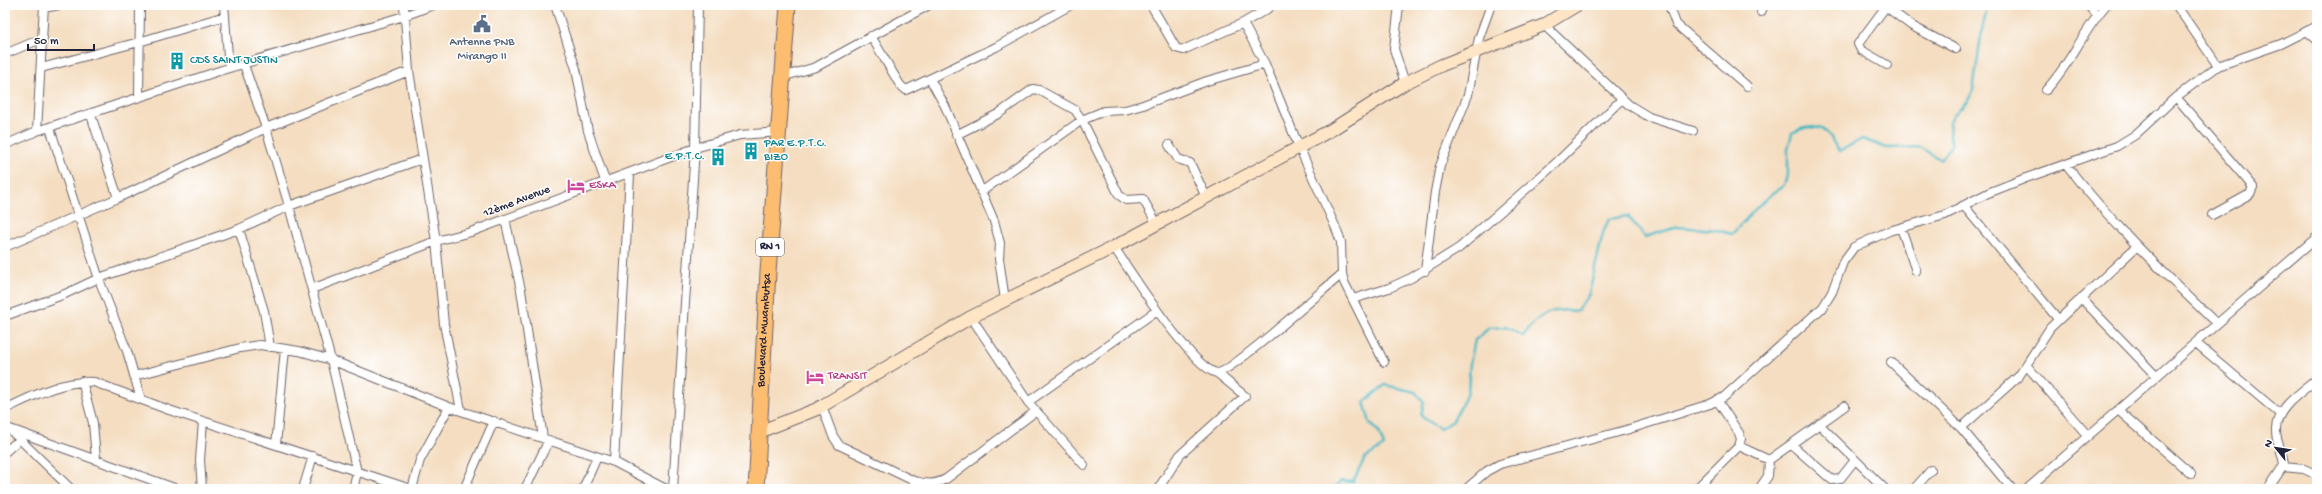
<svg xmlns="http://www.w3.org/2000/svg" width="2322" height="494" font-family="'Gochi Hand',sans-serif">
<rect width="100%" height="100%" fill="#fff"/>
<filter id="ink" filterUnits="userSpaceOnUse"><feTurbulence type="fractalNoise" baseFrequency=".025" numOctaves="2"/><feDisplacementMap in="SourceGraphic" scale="8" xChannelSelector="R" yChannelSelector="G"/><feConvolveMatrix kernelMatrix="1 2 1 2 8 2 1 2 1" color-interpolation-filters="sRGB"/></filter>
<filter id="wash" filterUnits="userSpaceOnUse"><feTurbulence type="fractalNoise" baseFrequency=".012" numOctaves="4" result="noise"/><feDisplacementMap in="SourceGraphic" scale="16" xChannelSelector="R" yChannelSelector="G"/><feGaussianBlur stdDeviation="0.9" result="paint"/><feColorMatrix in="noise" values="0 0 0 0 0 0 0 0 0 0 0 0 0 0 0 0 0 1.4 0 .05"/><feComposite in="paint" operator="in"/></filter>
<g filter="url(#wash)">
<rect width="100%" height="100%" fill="#f4ddc0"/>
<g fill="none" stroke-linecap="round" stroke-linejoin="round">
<!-- stream -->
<path stroke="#4ab8c4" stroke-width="2.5" d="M1334 489 1341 481 1353 482 1365 458 1384 446 1379 432 1370 423 1364 402 1385 385 1415 392 1424 402 1421 416 1440 429 1453 421 1468 392 1470 363 1475 340 1489 328 1506 327 1523 336C1538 314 1550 308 1577 311L1589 294 1603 233 1609 219 1628 216 1645 237 1677 227 1716 230 1732 234 1763 201 1784 185 1788 173V149L1792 133C1805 126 1819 123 1830 136 1834 142 1833 145 1840 151L1862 139 1887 148 1919 147 1940 159 1952 146C1942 104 1964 118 1973 90L1982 30 1988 5"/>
</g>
</g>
<g filter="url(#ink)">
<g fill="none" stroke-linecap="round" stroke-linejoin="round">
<!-- street casing -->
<g stroke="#6c636a" stroke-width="10">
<path id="street" d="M224 5 229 68
M404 5 409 71 436 241 444 324 461 410
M555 5 576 69 588 131 605 181
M1151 5 1176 48 1183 50 1243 23 1269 8
M1399 5 1394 49 1405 83
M1669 5 1676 24 1747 86
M1888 5 1889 9 1912 26 1956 49
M2087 5 2098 15
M2176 5 2218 66
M44 8 59 5
M1761 12 1764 5
M1243 23 1265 64 1299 147 1335 226 1341 242 1342 274 1344 282 1384 362
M1544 25 1629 105 1649 117 1693 131
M2307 31 2317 40
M871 36 900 85 906 90 996 47 1071 5
M5 54 43 38
M244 65 266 128 289 206 331 360 357 472 353 489
M1887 65 1861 50 1858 44 1887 5
M41 68 139 42 225 16
M782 77 816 67 929 5
M930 79 945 106 994 221 1000 243 999 259 1005 300
M2046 90C2070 65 2083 31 2106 5
M139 97 140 5
M2176 97 2253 187 2250 194 2212 215
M91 115 118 198
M50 128 100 282 127 351 141 399
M37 131 44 5
M956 135 998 114 1033 89 1039 90 1075 110 1082 120 1119 195 1126 200 1143 199 1157 224
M5 145 37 131 219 71 404 16 433 5
M1169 145 1178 159 1190 163 1206 197
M2066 165C2111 223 2164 273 2217 324
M981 192 1082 120 1104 111 1125 110 1143 105 1207 81 1265 64
M1964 206 2058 319
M505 219 521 290 543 438
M1901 228 1916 271
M239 229 264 311 270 347
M5 247 118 198 266 128 409 71
M1114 247C1129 270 1193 369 1217 373 1229 374 1326 287 1342 274
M1425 271 1435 192 1440 166 1468 95 1479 38 1491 5
M312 289 436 241 471 232 695 148 740 135 778 132
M2081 298 2156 376
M1353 299 1389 288 1411 278 1459 248 1556 163 1621 100
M5 316 65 294 99 278 239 229 289 206 422 159
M971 317 1028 402 1084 465
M2196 343 2280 414
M1891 362 1961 428
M2027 366 2088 436
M134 376 240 348 260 345 299 351 331 360 449 407 614 462 666 489
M82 381 93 423 96 459
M1028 402 1156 311
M822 406 833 436 839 445 914 481C927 484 934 485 946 479L1036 411
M5 409C33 396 63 380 94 382L169 410 411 489
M2118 410 2191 474
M1819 424 1885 489
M5 425 71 489
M10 429 177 489
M276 445 285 349
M1792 445 1832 480 1840 479 1855 460
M1739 446 1769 460 1845 406
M5 452 20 439
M614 462 630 174
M2283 467 2304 469 2317 475
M202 489 200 460 203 421
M303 489 313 456
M412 489 420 460 449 407
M464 489 494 421
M525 489 549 440
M583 489 597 457
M673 489 695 148 698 5
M1158 489 1180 455 1245 396 1217 373
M1466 489 1487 471 1500 464 1626 430 1710 404 1724 397 1823 307 1832 292 1843 262 1854 247 1889 231 1945 215 1988 193 2026 178 2117 146 2135 135 2176 97 2218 66 2281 44 2317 26
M1696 489 1739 446 1741 439 1739 433 1717 400
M1759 489 1768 476 1769 460
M1914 489 1931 470
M2012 489 1961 428 2019 376 2050 328 2136 247
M2027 489 2317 237
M2268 489 2284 465C2283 453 2276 442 2276 431 2275 408 2302 392 2317 379"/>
</g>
<!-- secondary casing -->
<g stroke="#6c636a" stroke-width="14">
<path id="secondary" d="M759 432 817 409 971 317 1114 247 1331 130 1405 83 1442 65 1544 25 1577 5"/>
</g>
<!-- highway casing -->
<g stroke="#6c636a" stroke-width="17">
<g id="highway">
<path id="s1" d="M756 489 768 272 788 5"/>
</g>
</g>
<!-- street -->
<use href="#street" stroke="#fff" stroke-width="8"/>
<!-- secondary -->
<use href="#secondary" stroke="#fee5c5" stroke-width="12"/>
<!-- highway -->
<use href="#highway" stroke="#fcbd6f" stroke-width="15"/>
</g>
</g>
<!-- icons -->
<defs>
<g id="civic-bare" transform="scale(1.38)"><path d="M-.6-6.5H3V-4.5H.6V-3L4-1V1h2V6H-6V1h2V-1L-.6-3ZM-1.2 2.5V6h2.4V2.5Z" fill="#5c6f8a" stroke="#fff" stroke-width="2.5" paint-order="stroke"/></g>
<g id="building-bare" transform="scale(1.38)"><path d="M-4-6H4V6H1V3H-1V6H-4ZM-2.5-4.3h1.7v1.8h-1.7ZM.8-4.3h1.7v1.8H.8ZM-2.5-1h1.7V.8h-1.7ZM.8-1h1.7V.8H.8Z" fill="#0f9aa8" stroke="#fff" stroke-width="2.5" paint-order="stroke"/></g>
<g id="hotel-bare" transform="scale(1.38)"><path d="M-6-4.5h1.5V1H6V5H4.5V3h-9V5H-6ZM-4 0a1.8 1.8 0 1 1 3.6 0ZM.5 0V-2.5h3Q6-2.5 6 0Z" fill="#d1479c" stroke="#fff" stroke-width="2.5" paint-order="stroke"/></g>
</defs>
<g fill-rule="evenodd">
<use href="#civic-bare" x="482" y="24"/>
<use href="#building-bare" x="177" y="61"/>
<use href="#building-bare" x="751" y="151"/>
<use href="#building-bare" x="718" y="157"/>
<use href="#hotel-bare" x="576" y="186"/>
<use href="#hotel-bare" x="815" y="377"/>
</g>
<g text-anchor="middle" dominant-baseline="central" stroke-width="3" stroke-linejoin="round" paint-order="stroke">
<!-- shield labels -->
<rect fill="#fff" stroke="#646476" stroke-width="1" x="756" y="238" width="28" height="18" rx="3"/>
<g font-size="11" font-weight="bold" fill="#22223b">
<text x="770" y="247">RN 1</text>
</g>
<!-- service labels -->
<g font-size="12" fill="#4e5e75" stroke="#fff">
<text x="482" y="43">Antenne PNB<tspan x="482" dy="14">Mirango II</tspan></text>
</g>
<!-- culture labels -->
<g font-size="12" fill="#0d838f" stroke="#fff" text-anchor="start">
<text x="190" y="61">CDS SAINT JUSTIN</text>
<text x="764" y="144">PAR E.P.T.C.<tspan x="764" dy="14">BIZO</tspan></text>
<text x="705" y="157" text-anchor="end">E.P.T.C.</text>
</g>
<!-- hotel labels -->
<g font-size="12" fill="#b23c85" stroke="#fff" text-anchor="start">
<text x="589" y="186">ESKA</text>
<text x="828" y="377">TRANSIT</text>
</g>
<!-- street labels -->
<g font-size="12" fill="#22223b" stroke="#fff">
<text transform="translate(517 202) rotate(-21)">12ème Avenue</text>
<text stroke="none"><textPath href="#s1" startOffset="159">Boulevard Mwambutsa</textPath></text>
</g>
</g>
<!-- margin -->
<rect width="2322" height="494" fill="none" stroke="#fff" stroke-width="20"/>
<!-- north arrow -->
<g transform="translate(2276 448) rotate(300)" stroke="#ffffff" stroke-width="3" paint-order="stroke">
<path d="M0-3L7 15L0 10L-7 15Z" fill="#22223b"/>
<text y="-6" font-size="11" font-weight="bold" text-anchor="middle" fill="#22223b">N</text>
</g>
<!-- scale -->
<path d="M28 44v6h66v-6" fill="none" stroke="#22223b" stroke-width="2"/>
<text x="34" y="44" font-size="12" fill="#22223b" stroke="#ffffff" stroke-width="3" paint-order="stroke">50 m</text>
</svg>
